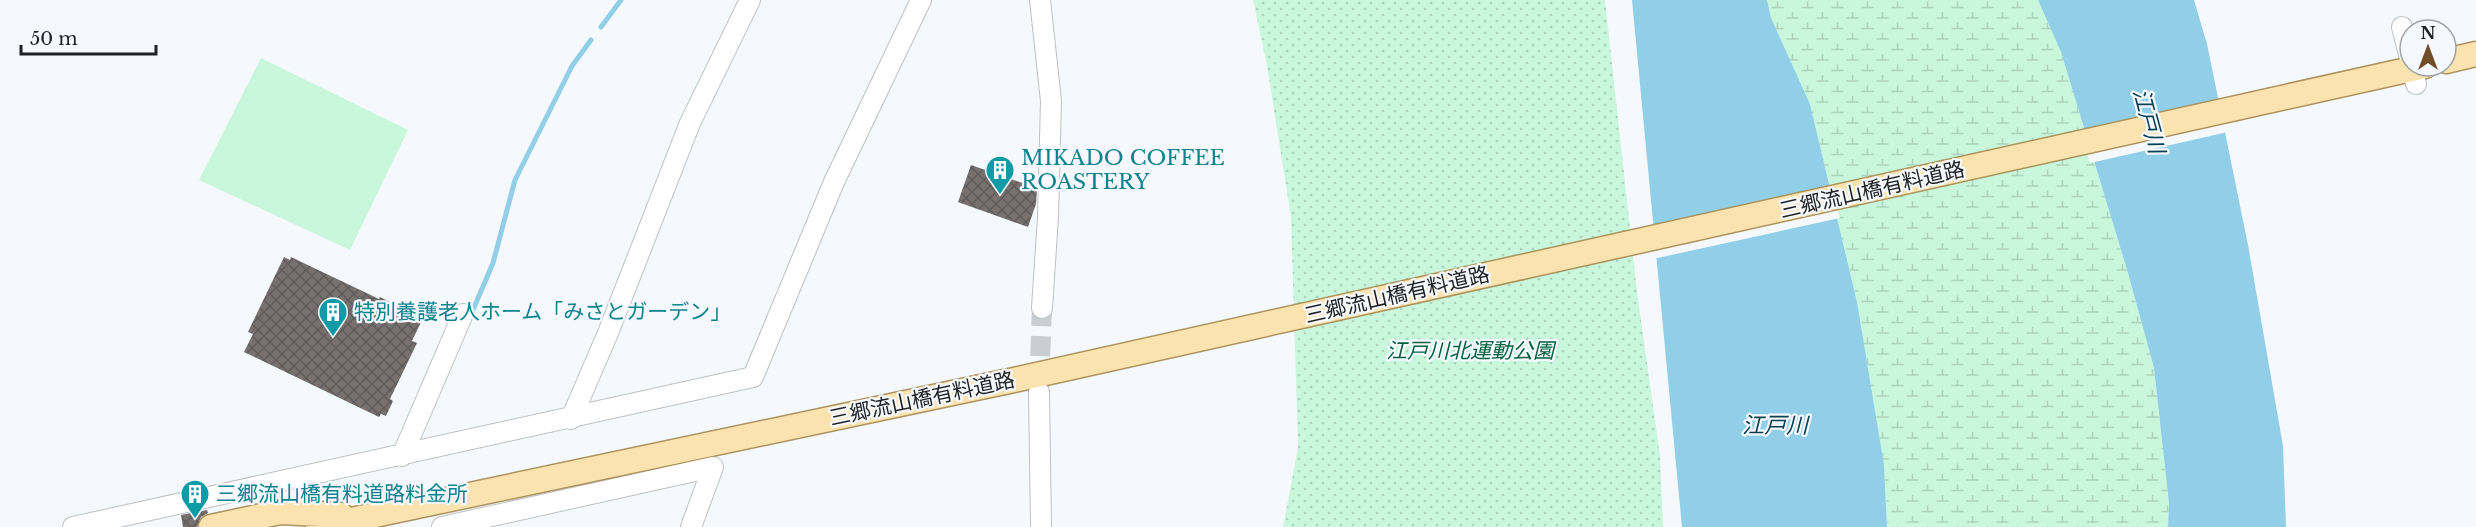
<svg xmlns="http://www.w3.org/2000/svg" width="2476" height="527" font-family="'Libre Baskerville','Noto Sans JP',serif">
<defs>
<pattern id="wetland-marsh" width="20" height="14" patternUnits="userSpaceOnUse" patternTransform="scale(1.5)"><rect width="20" height="14" fill="#c9f7db"/><path d="M1 5h8M5 5V1M11 12h8M15 12V8" fill="none" stroke="#acd3bc"/></pattern>
<pattern id="park-dots" width="8" height="8" patternUnits="userSpaceOnUse" patternTransform="scale(1.5)"><rect width="8" height="8" fill="#c9f7db"/><path d="M2 2h.1M6 6h.1" fill="none" stroke="#acd3bc" stroke-width="1.8" stroke-linecap="round"/></pattern>
<pattern id="building-cross-hatch" width="8" height="8" patternUnits="userSpaceOnUse" patternTransform="scale(1.5)"><rect width="8" height="8" fill="#76716f"/><path d="M0 0l8 8M0 8l8-8" fill="none" stroke="#605c5b"/></pattern>
</defs>
<rect width="100%" height="100%" fill="#f5f9fe"/>
<!-- grass -->
<path fill="#c9f7db" d="M261 58 408 130 350 250 199 180Z"/>
<!-- wetland -->
<path fill="url(#wetland-marsh)" d="M1767 0H2038L2061 52 2128 273 2154 368 2169 503 2168 527H1887L1884 465 1857 302 1810 104 1771 18Z"/>
<!-- park -->
<path fill="url(#park-dots)" d="M1253 0H1605L1637 292 1660 455 1663 527H1283L1298 448 1291 217 1267 66Z"/>
<!-- water -->
<path fill="#91cee8" d="M1632 0H1767L1771 18 1810 104 1857 302 1884 465 1887 527H1682Z
M2038 0H2194L2207 44 2248 245 2283 446 2286 527H2168L2169 503 2154 368 2128 273 2061 52Z"/>
<!-- pier -->
<path fill="#f5f9fe" d="M2221 99 2228 132 2090 163 2081 131Z
M1833 186 1840 218 1653 259 1650 227Z"/>
<g fill="none" stroke-linecap="round" stroke-linejoin="round">
<!-- stream -->
<path stroke="#91cee8" stroke-width="5" d="M601 27 621 0
M470 317 493 263 515 180 572 66 591 40"/>
</g>
<!-- building -->
<path fill="url(#building-cross-hatch)" d="M971 165 1037 188 1036 204 1028 227 958 202Z
M284 257 290 260 291 257 379 299 380 297 401 308 399 311 421 322 412 341 417 343 390 399 393 401 386 416 381 414 379 417 244 352 253 334 248 332Z
M207 510 208 513 201 517 197 527H183L181 515Z"/>
<g fill="none" stroke-linecap="round" stroke-linejoin="round">
<!-- minor-tunnel -->
<path stroke="#caced2" stroke-width="20" stroke-dasharray="20 10" stroke-linecap="butt" d="M1039 386 1042 308"/>
<!-- minor casing -->
<g stroke="#bdc0c4" stroke-width="22">
<path id="minor" d="M1040 0 1051 101 1048 217 1042 308
M2402 27 2410 58
M2412 66 2416 84
M1039 392 1041 527
M571 419 608 333 690 123 750 0
M402 456 463 314
M73 527 753 377 834 182 921 0
M442 527 713 467
M691 527 713 467"/>
</g>
<!-- major casing -->
<g stroke="#ac935c" stroke-width="27">
<path id="major" d="M2446 61 2476 54
M211 527 280 512 341 515
M318 527 1014 380 2425 66"/>
</g>
<!-- minor -->
<use href="#minor" stroke="#fff" stroke-width="20"/>
<!-- major -->
<use href="#major" stroke="#fbe3b0" stroke-width="24"/>
</g>
<!-- icons -->
<defs>
<g id="building-pin" transform="scale(1.5)"><path d="M0 17L-7.5 6A9.5 9.5 0 1 1 7.5 6Z" fill="#0f9aa8" stroke="#f5f9fe"/><path d="M-4-6H4V6H1V3H-1V6H-4ZM-2.5-4.3h1.7v1.8h-1.7ZM.8-4.3h1.7v1.8H.8ZM-2.5-1h1.7V.8h-1.7ZM.8-1h1.7V.8H.8Z" fill="#fff"/></g>
</defs>
<g fill-rule="evenodd">
<use href="#building-pin" x="1000" y="170"/>
<use href="#building-pin" x="333" y="312"/>
<use href="#building-pin" x="195" y="494"/>
</g>
<g text-anchor="middle" dominant-baseline="central" stroke-width="4.5" stroke-linejoin="round" paint-order="stroke">
<!-- culture labels -->
<g font-size="21" fill="#0d838f" stroke="#f5f9fe" text-anchor="start">
<text x="1021" y="158">MIKADO COFFEE<tspan x="1021" dy="24">ROASTERY</tspan></text>
<text x="354" y="312">特別養護老人ホーム「みさとガーデン」</text>
<text x="216" y="494">三郷流山橋有料道路料金所</text>
</g>
<!-- street labels -->
<g font-size="21" fill="#1f2122" stroke="#f5f9fe">
<text transform="translate(1872 190) rotate(-13)">三郷流山橋有料道路</text>
<text transform="translate(1397 295) rotate(-13)">三郷流山橋有料道路</text>
<text transform="translate(922 399) rotate(-12)">三郷流山橋有料道路</text>
</g>
<!-- park labels -->
<g font-size="21" font-style="italic" fill="#02633c" stroke="#f5f9fe">
<text x="1470" y="351">江戸川北運動公園</text>
</g>
<!-- water labels -->
<g font-size="22" font-style="italic" fill="#073e50" stroke="#f5f9fe">
<text transform="translate(2149 121) rotate(75)">江戸川</text>
<text x="1775" y="425">江戸川</text>
</g>
</g>
<!-- north arrow -->
<g transform="translate(2428 48)"><circle r="28" fill="#f5f9fe" stroke="#9fa3a6" stroke-width="1.5"/>
<path d="M0-4.5L10 22L0 15L-10 22Z" fill="#714c28"/>
<text y="-9" font-size="16" font-weight="bold" text-anchor="middle" fill="#1f2122">N</text>
</g>
<!-- scale -->
<path d="M21 45v9h135v-9" fill="none" stroke="#1f2122" stroke-width="3"/>
<text x="30" y="45" font-size="18" fill="#1f2122" stroke="#f5f9fe" stroke-width="4.5" paint-order="stroke">50 m</text>
</svg>
